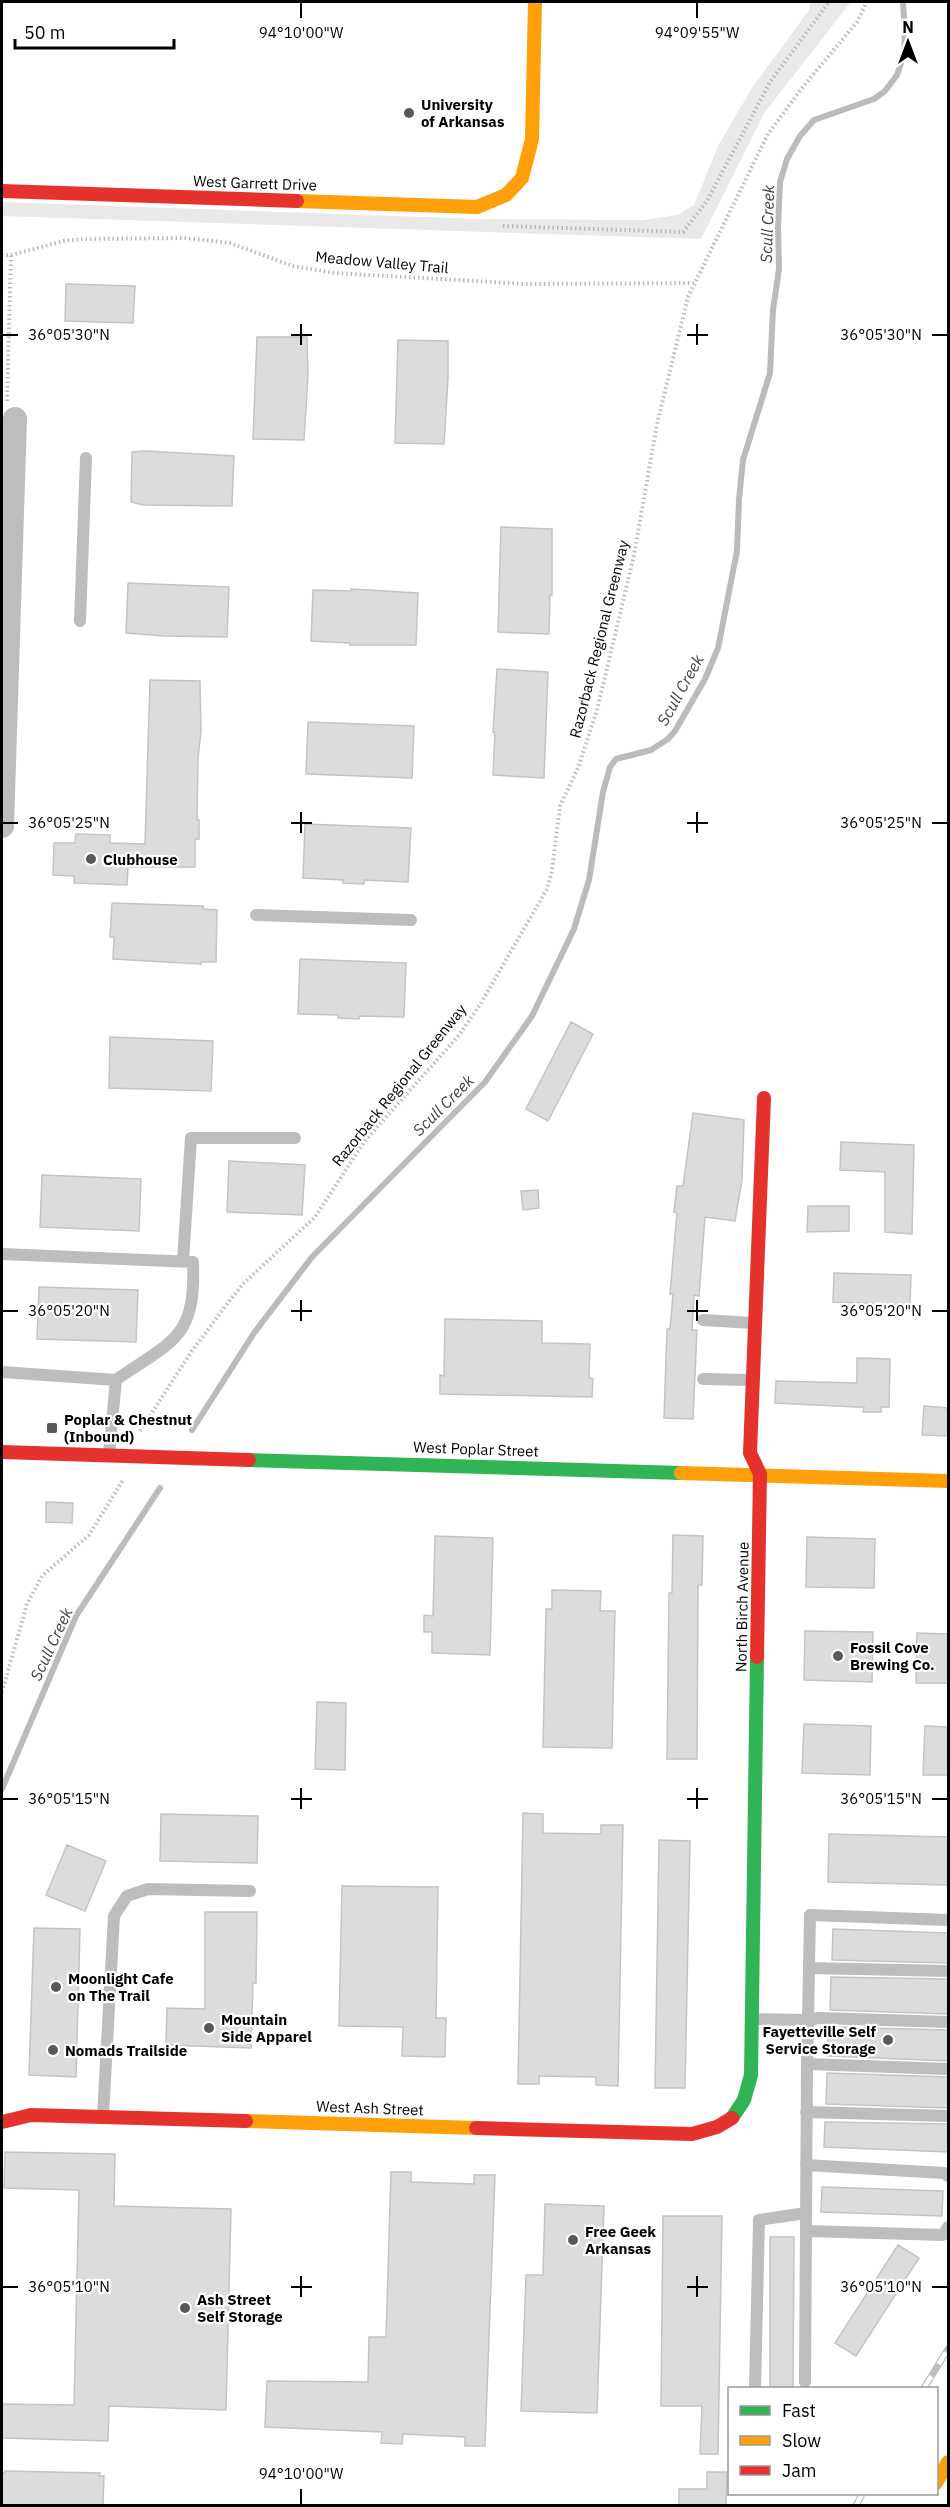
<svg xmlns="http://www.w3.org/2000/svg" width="950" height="2507" font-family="'IBM Plex Sans',sans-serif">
<rect width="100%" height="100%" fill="#fff"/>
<!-- green -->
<path fill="#e9e9e9" d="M810 2H851L765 112 701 239 2 216V202L480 219 643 220 678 215 694 205 718 146 752 88 809 10Z"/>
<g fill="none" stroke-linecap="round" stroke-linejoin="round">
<!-- stream -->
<path stroke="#bbb" stroke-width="6" d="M192 1430 254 1333 312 1257 485 1082 532 1016 574 929 589 880 603 792 610 767 616 759 651 750 668 739 675 731 705 679 718 648 737 551 739 499 743 460 770 373 773 310 779 269 778 226 780 182 787 159 800 136 814 120 874 99 885 91 897 75 904 54 905 33 903 2
M2 1789 76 1616 160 1488"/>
</g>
<!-- building -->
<path fill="#dcdcdc" stroke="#c4c4c4" stroke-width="1.5" d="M66 284 135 286 133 323 65 321Z
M257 337H307L308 375 304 440 253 439Z
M398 340 448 341V379L444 444 395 443Z
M146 451 234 456 232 506 143 505 131 502 132 452Z
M501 527 552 529V595H550L549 634 498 632Z
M128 583 229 587 227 637 164 636 126 633Z
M351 589 418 593 416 645H350V643L311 641 313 590 351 591Z
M497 669 548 672 544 778 493 775 495 732H493Z
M150 680 200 681 201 731 198 758 197 820H199V839H195V867H128L127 885 74 883V876L53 875 54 843H75L76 834 110 835V843L145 844Z
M308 722 414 726 412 778 306 774Z
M305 824 411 828 408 882 364 880V884L343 883V880L303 878Z
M112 903 203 906V909L217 910 216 962H201V964L113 959 114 937H110Z
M300 959 406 963 404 1017 359 1016V1019L338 1018V1015L298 1014Z
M571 1022 593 1034 548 1121 526 1109Z
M110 1037 213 1041 211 1091 109 1088Z
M693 1113 744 1120 742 1180 735 1221 705 1217 699 1296 694 1295 692 1330H697L693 1419 664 1418 667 1329H670L673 1294H670L677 1213 674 1212 677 1186H683Z
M841 1142 914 1145 912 1234 885 1232V1172L840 1170Z
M229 1161 305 1165 302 1215 227 1212Z
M42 1175 141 1179 139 1231 40 1227Z
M538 1190 539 1208 523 1210 521 1191Z
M808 1206H849V1231L807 1232Z
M834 1273 911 1275 910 1305 833 1302Z
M39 1287 138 1290 136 1342 37 1339Z
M445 1319 542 1321V1343L590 1344 589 1378 593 1379 592 1397 440 1394V1375L444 1376Z
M857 1358 890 1359 889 1407H881V1412H863L864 1407H856L775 1403 776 1381 857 1383Z
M924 1406 948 1408V1436L922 1435Z
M46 1502 73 1503 72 1523 46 1522Z
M673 1535 703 1536 702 1585H698L697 1759H667L669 1593H672Z
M435 1536 493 1538 490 1655 432 1653V1632H424V1615L433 1616Z
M807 1537 875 1539 874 1588 806 1587Z
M552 1590 601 1591 600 1611H615L612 1748 543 1747 546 1609H552Z
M805 1631 873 1632 872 1682 804 1680Z
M917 1633 948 1634V1683H916Z
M317 1702 346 1703 345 1770 315 1769Z
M804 1724 871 1726 870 1775 802 1773Z
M925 1726 948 1727V1775H923Z
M523 1813 543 1814V1833L601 1834V1825H623L618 2086 596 2085V2077L539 2076V2084H518Z
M161 1814 258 1816 257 1863 160 1861Z
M829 1834 948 1837V1885L828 1882Z
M659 1840 690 1841 685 2088H655Z
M67 1845 106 1861 85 1911 46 1895Z
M342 1886 438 1887 436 2018H446L445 2057 402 2056 403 2027 339 2026Z
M205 1912H257L256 1983H253L251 2048 166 2045 167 2008 205 2009Z
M34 1928 80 1929 76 2077 29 2075Z
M833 1929 948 1933V1963L832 1960Z
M831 1977 948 1979V2014L830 2010Z
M830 2027 948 2030V2061L828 2056V2028Z
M827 2073 948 2077V2108L826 2104Z
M825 2122 948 2124V2152L824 2147Z
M5 2152 115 2154 114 2206 231 2209 226 2410 109 2406 108 2441 2 2438V2404L74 2405 79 2190 4 2188Z
M391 2172H411V2182L474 2184V2175H495L485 2446H465V2437L403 2434 402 2444 381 2443 382 2432 265 2427 267 2381 368 2382 369 2337H386Z
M822 2187 943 2191 942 2216 821 2212Z
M545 2204 604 2206 597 2413 521 2411 526 2275H543Z
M663 2216H722L718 2454H700L702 2406H661Z
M770 2237H794L793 2388H770Z
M898 2245 919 2258 856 2356 835 2343Z
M5 2471 100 2473 99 2476H104L103 2505H2V2473H5Z
M707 2472H727L726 2505H679V2489H707Z"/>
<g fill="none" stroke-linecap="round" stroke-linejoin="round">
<!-- path -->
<path stroke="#b8b8b8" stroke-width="4" stroke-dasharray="1.5 3" stroke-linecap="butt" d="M503 226 683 232 707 201 770 82 829 2
M2 255H11L64 241 83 239 185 238 230 243 293 266 335 273 527 284 695 283
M7 401 11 255
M140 1431 192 1351 230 1300 244 1283 315 1217 364 1142 460 1034 481 1003 547 889 552 871 560 806 578 768 597 710 634 555 657 424 688 297 768 134 802 88 857 22 867 2
M2 1692 27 1604 42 1576 89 1535 123 1480"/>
<!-- lane -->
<path stroke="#bdbdbd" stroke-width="12" d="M80 621 86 458
M256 915 411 920
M2 1254 193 1262C196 1339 173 1340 116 1380L109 1454
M183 1261 191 1138H295
M703 1320 753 1323
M2 1372 116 1380
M703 1379 751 1380
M809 1968 948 1971
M753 2019 808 2020 810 1915 948 1920
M948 2022 819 2018 808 2020 807 2064 948 2069
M806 2112 948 2116
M103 2116 114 1916 127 1896 148 1889 250 1891
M806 2165 944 2173 948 2176
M807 2231 943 2235 948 2227
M805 2382 807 2064
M755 2388 759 2220 806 2213"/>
<!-- street -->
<path stroke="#bdbdbd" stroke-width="24" d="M2 826 15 419"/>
<!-- fast -->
<path stroke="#30b455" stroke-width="14" d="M249 1460 681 1473
M732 2118 744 2100 751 2075 757 1657"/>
<!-- slow -->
<path stroke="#ff9f0a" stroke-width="14" d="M297 201 477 207 506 195 522 178 532 139 535 2
M681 1473 948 1481
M246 2121 476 2128
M936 2483 948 2462"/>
<!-- jam -->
<path stroke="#e5322d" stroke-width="14" d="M2 191 297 201
M2 1452 249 1460
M757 1657 760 1474 750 1453 764 1098
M2 2122 31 2115 246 2121
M476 2128 692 2134 717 2127 732 2118"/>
<!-- rail casing -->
<g stroke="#bdbdbd" stroke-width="7">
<path id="rail" d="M924 2388 948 2349
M856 2506 862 2494"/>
</g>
<!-- rail -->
<use href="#rail" stroke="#fff" stroke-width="4.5" stroke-dasharray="14" stroke-linecap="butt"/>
</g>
<!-- ticks -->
<path fill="none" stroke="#000" stroke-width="2" d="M301 3V18M697 3V18M301 324V345M697 324V345M3 335H18M291 335H312M687 335H708M932 335H947M301 812V833M697 812V833M3 823H18M291 823H312M687 823H708M932 823H947M301 1300V1321M697 1300V1321M3 1311H18M291 1311H312M687 1311H708M932 1311H947M301 1788V1809M697 1788V1809M3 1799H18M291 1799H312M687 1799H708M932 1799H947M301 2276V2297M697 2276V2297M3 2287H18M291 2287H312M687 2287H708M932 2287H947M301 2489V2504"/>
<!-- markers -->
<g fill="#595959" stroke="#fff" stroke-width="2">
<circle cx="409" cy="113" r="6"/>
<circle cx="91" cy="859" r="6"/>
<rect x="46" y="1422" width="12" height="12" rx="3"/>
<circle cx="838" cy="1656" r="6"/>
<circle cx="56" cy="1987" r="6"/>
<circle cx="209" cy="2028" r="6"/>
<circle cx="888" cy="2040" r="6"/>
<circle cx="53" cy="2050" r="6"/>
<circle cx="573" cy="2240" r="6"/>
<circle cx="185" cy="2308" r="6"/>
</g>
<g text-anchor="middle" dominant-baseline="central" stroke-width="4.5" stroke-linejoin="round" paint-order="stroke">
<!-- poi labels -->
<g font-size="15" font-weight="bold" fill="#000" stroke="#fff" text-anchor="start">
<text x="421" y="104">University<tspan x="421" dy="17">of Arkansas</tspan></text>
<text x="103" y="859">Clubhouse</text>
<text x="64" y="1419">Poplar &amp; Chestnut<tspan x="64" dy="17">(Inbound)</tspan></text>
<text x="850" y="1647">Fossil Cove<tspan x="850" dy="17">Brewing Co.</tspan></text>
<text x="68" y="1978">Moonlight Cafe<tspan x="68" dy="17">on The Trail</tspan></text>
<text x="221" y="2019">Mountain<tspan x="221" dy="17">Side Apparel</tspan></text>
<text x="876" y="2031" text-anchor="end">Fayetteville Self<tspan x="876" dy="17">Service Storage</tspan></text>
<text x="65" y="2050">Nomads Trailside</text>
<text x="585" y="2231">Free Geek<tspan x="585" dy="17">Arkansas</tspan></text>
<text x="197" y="2299">Ash Street<tspan x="197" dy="17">Self Storage</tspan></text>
</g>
<!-- street labels -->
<g font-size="15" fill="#000" stroke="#fff">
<text transform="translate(255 183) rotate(2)">West Garrett Drive</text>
<text transform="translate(382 262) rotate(5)">Meadow Valley Trail</text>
<text transform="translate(599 639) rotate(-76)">Razorback Regional Greenway</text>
<text transform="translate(399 1085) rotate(-51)">Razorback Regional Greenway</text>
<text transform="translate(476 1449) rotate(2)">West Poplar Street</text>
<text transform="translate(742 1607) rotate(-89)">North Birch Avenue</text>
<text transform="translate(370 2108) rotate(2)">West Ash Street</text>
</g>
<!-- water labels -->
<g font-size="16" font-style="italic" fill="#3f3f3f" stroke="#fff">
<text transform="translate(767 224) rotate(-88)">Scull Creek</text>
<text transform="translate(680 690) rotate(-61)">Scull Creek</text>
<text transform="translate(443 1105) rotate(-45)">Scull Creek</text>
<text transform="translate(51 1644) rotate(-65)">Scull Creek</text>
</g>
</g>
<g font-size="15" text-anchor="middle" fill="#000" stroke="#fff" stroke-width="4.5" stroke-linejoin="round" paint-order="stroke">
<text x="301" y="38">94°10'00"W</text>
<text x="697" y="38">94°09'55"W</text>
<text x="69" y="340">36°05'30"N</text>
<text x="881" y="340">36°05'30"N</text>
<text x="69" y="828">36°05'25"N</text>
<text x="881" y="828">36°05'25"N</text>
<text x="69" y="1316">36°05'20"N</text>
<text x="881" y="1316">36°05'20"N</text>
<text x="69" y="1804">36°05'15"N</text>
<text x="881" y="1804">36°05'15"N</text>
<text x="69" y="2292">36°05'10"N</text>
<text x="881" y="2292">36°05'10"N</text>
<text x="301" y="2479">94°10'00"W</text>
</g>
<!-- border -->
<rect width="950" height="2507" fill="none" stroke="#000000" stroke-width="6"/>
<!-- legend -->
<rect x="728" y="2387" width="210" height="108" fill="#ffffff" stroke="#999999" stroke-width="1.5"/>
<rect x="740" y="2406" width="30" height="9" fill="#30b455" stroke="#999999" stroke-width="1.5"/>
<text x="782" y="2417" font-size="18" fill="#000000">Fast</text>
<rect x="740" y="2436" width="30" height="9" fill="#ff9f0a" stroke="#999999" stroke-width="1.5"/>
<text x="782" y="2447" font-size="18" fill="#000000">Slow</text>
<rect x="740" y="2466" width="30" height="9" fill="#e5322d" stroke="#999999" stroke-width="1.5"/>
<text x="782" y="2477" font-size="18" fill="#000000">Jam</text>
<!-- north arrow -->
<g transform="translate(908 42)" stroke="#ffffff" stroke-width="4.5" paint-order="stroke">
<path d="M0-4.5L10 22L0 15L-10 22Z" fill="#000000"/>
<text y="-9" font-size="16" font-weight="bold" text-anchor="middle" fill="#000000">N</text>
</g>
<!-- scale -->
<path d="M15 39v9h159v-9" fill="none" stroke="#000000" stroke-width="3"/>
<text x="24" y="39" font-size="18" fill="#000000" stroke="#ffffff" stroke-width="4.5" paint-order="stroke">50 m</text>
</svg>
